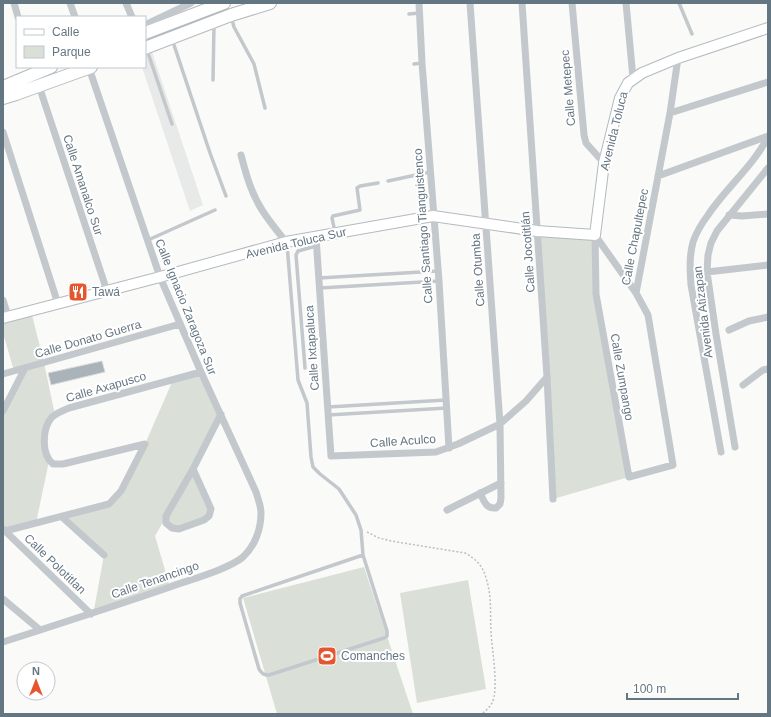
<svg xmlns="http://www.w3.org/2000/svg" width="771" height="717" font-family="Helvetica,sans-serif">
<rect width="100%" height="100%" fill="#fafaf8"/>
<!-- built -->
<path fill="#e8e9e9" d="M150 46 203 205 190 211 142 67H145V48Z"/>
<!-- green -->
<path fill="#dadfd7" d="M537 231 595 235 596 294 629 477 553 499Z
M31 311 44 363 55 415 46 434 49 461 36 523 3 529V412L25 368 14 371 3 333V318Z
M201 372 221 414 193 469 209 502V516L172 528 166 517 155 536 170 587 93 615 104 555 62 517 116 498 145 444 173 380Z
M364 567 413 714H277L243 598Z
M468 580 486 689 417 703 400 593Z"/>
<!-- building -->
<path fill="#aab3b9" stroke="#dcdcda" d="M102 361 105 372 51 385 48 373Z"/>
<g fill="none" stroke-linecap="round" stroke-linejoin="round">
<!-- secondary casing -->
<g stroke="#b3babf" stroke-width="12">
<path id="secondary" d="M3 318 160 277 286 242 433 216 537 231 595 235 604 163 620 98 628 83 642 73 678 58 768 28"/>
</g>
<!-- primary casing -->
<g stroke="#b5babe" stroke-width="14">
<path id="primary" d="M145 33 224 3
M145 48 231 15 270 3
M3 87 51 67
M3 98 16 94 91 67"/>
</g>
<!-- path -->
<path stroke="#bbbfc2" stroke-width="1.5" stroke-dasharray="2 2" stroke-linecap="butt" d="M367 532 379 538 391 541 465 553C476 559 483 566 486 578 492 596 490 614 491 633 492 649 499 689 492 703 490 707 485 711 482 714"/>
<!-- lane -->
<path stroke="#c3c8cc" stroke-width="3.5" d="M679 3 692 34
M409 14 419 13
M231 16 234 27 254 64 265 108
M172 39 210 153 226 196
M147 50 172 124
M414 64 422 63
M213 80 214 25
M388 181 430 172
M335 232 332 218 333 216 360 210 357 188 360 186 378 183
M148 240 215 210
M287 244 298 380 307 403 311 457 313 467 320 474 339 489 356 515 361 530 363 555 387 631V636L384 638 269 675C264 675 262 674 259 669L240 603V599L242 596 363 555
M319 278 438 271
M320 288 439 281
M305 368 296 255 298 251 316 246
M328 407 446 400
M328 415 447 408"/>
<!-- street -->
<path stroke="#c3c8cc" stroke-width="7" d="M14 3 18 17
M70 3 75 17
M126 3 132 17
M419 3 422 63 439 281 449 448
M470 3 500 424 501 498 500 504 496 508C486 509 484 501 480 493
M522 3 547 377 553 499
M572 3 584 135 586 143 604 163
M626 3 633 78
M145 25 191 3
M39 86 107 291
M670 113 768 82
M3 132 58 304
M241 155C246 174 251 193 262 210 269 221 278 232 286 242
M658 176 768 136
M729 215 742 216 768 214
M595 235 636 293 648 315 673 465 629 477 596 294Z
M316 237 331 456 436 452 458 444 500 424 526 401 547 377
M707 272 768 265
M636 293 670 113 678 58
M3 300 8 316
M729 330 749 321 768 317
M3 374 180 324
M743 385 763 370 768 369
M3 411 25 368
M735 447 716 334 707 272 708 255 711 243 717 231 768 168
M721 452 691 285C690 271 689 257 693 242 696 233 702 223 708 215 726 188 753 166 768 137
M193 469 211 509 209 516 204 520 179 529 172 528 166 523V516L193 469 221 414
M447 510 501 483
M62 517 104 555
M3 529 91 614
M5 531 109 504 121 491 145 444 63 464H53C41 454 42 428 52 417 57 413 64 410 69 408L201 372
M3 599 40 630
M3 642C59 624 115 606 170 587 189 580 229 569 243 557 255 546 261 529 261 513 261 506 258 499 256 492L201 372 160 277 89 68"/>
<!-- secondary -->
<use href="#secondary" stroke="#fff" stroke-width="10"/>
<!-- primary -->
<use href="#primary" stroke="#fff" stroke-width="12"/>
</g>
<!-- icons -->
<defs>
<g id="restaurant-square" transform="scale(1)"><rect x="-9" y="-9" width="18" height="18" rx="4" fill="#e4572e" stroke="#fff"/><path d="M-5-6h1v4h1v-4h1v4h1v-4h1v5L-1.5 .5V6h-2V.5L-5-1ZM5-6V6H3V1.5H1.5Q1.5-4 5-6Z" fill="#fff"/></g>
<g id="stadium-square" transform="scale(1)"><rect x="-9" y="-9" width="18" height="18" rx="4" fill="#e4572e" stroke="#fff"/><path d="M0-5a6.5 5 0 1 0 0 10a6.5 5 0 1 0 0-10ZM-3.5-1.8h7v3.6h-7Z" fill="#fff"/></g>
</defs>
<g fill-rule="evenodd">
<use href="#restaurant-square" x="78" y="292"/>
<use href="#stadium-square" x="327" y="656"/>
</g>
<g text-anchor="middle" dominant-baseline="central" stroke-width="4" stroke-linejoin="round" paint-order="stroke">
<!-- street labels -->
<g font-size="12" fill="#657683" stroke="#fff">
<text transform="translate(568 88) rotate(-95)">Calle Metepec</text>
<text transform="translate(614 131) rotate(-76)">Avenida Toluca</text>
<text transform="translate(83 185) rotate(72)">Calle Amanalco Sur</text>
<text transform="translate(423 226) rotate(-94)">Calle Santiago Tianguistenco</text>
<text transform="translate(635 237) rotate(-79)">Calle Chapultepec</text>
<text transform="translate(296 243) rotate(-13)">Avenida Toluca Sur</text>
<text transform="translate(528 252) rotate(-94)">Calle Jocotitlán</text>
<text transform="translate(478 270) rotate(-94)">Calle Otumba</text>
<text transform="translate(186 307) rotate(68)">Calle Ignacio Zaragoza Sur</text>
<text transform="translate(703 312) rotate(-97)">Avenida Atizapan</text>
<text transform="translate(88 339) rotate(-16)">Calle Donato Guerra</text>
<text transform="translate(312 348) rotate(-94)">Calle Ixtapaluca</text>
<text transform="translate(622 377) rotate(80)">Calle Zumpango</text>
<text transform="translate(106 387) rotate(-16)">Calle Axapusco</text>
<text transform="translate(403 441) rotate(-4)">Calle Aculco</text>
<text transform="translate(55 564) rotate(44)">Calle Polotitlan</text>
<text transform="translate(155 580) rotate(-19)">Calle Tenancingo</text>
</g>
<!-- poi labels -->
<g font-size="12" fill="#657683" stroke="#fff" text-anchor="start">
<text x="92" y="292">Tawá</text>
<text x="341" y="656">Comanches</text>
</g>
</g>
<!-- border -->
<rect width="771" height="717" fill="none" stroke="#657683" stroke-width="8"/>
<!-- legend -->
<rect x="16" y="16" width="130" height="52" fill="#ffffff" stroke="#c1c8cd"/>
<rect x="24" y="29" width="20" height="6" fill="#ffffff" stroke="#c1c8cd"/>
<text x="52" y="36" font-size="12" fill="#657683">Calle</text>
<rect x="24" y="46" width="20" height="12" fill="#dadfd7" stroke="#c1c8cd"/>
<text x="52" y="56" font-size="12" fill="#657683">Parque</text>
<!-- north arrow -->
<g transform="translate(36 681)"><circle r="19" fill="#ffffff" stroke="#c1c8cd"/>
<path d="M0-3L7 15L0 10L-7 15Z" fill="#e4572e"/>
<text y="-6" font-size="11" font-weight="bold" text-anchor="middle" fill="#657683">N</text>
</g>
<!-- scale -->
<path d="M627 693v6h111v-6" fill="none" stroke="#657683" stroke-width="2"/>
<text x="633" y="693" font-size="12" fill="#657683" stroke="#ffffff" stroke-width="3" paint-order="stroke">100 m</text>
</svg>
